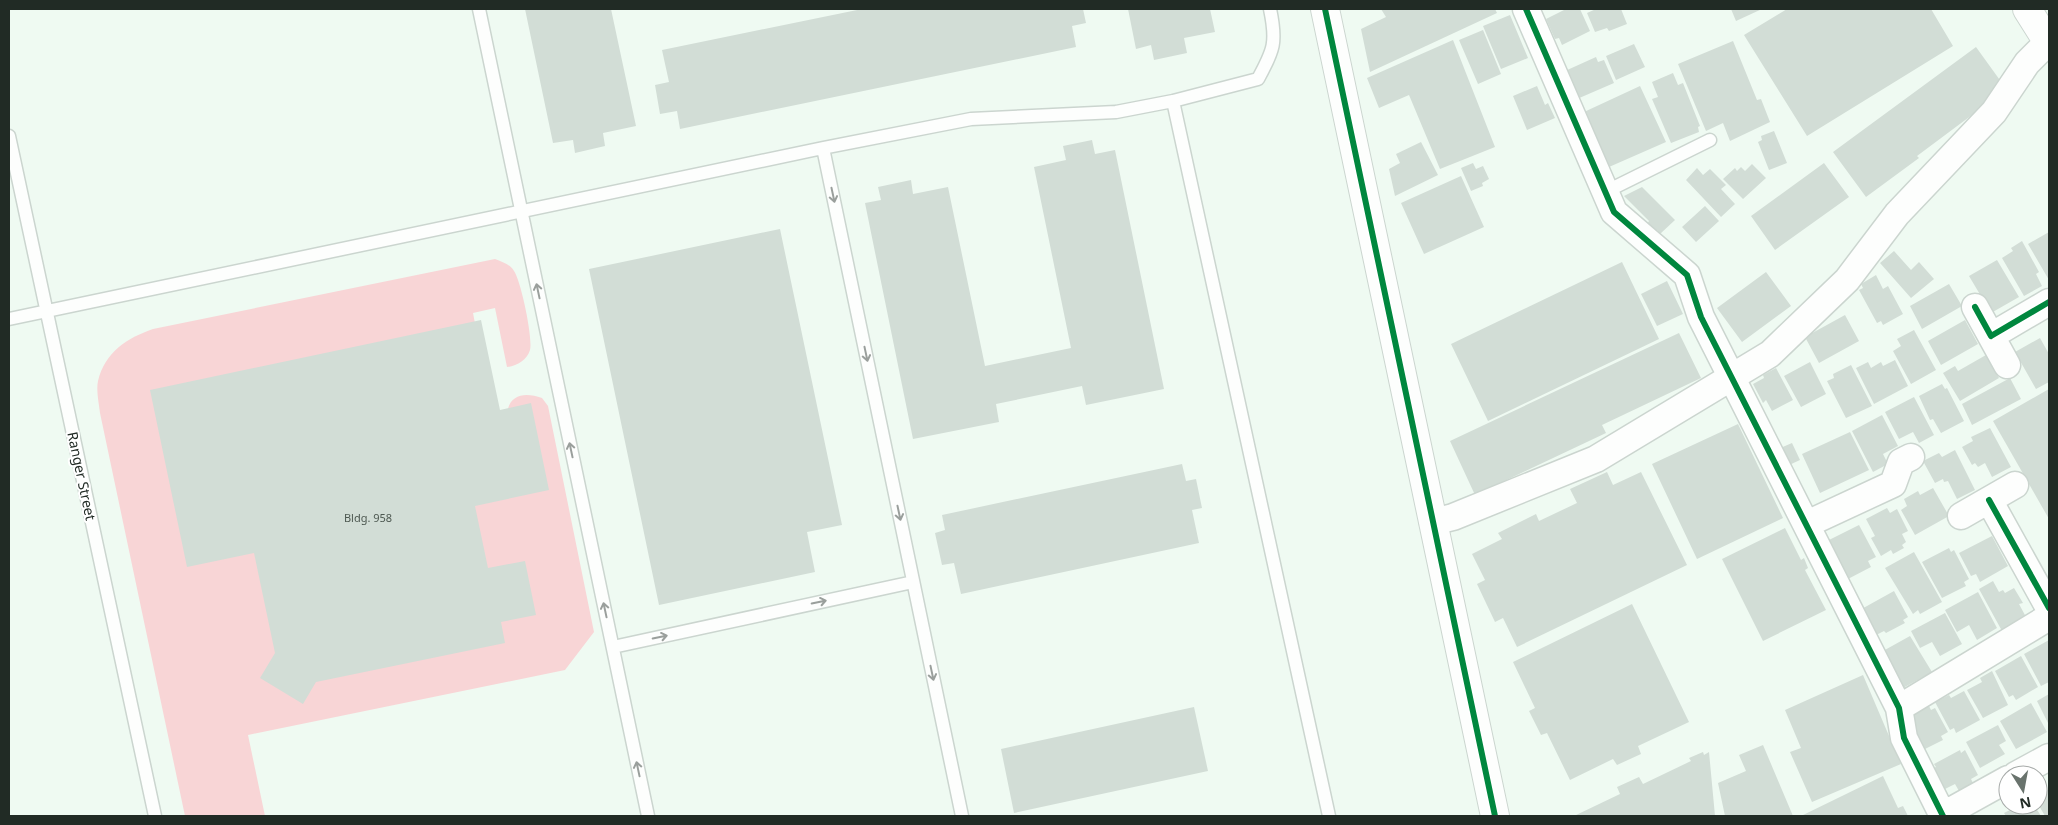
<svg xmlns="http://www.w3.org/2000/svg" width="2058" height="825" font-family="'Noto Sans',sans-serif">
<rect width="100%" height="100%" fill="#effaf2"/>
<!-- green -->
<path fill="#f8d5d6" d="M495 259C502 262 510 264 514 271 521 281 533 338 530 350 527 360 517 366 507 367L495 308 473 313 493 417 507 414C509 394 525 392 542 398L548 406 594 632 565 670 248 735 265 816H185L100 413C99 404 96 390 98 381 105 352 127 338 153 329Z"/>
<!-- building -->
<path fill="#d2ddd6" d="M525 9H611L636 126 603 133 605 146 575 153 573 140 553 143Z
M862 9H1083L1086 23 1072 26 1076 47 680 129 677 111 660 114 655 85 669 82 662 50Z
M1128 9H1210L1215 32 1184 38 1187 53 1154 60 1151 45 1136 49Z
M1381 9H1495L1497 13 1370 72 1361 29 1386 17Z
M1566 9H1580L1590 31 1562 45 1559 38 1555 39 1546 19Z
M1596 9H1621L1627 24 1609 31 1607 28 1595 32 1587 13Z
M1731 9H1762L1736 21Z
M1787 9H1931L1953 46 1807 136 1744 35Z
M1510 15 1528 58 1501 69 1483 26Z
M1483 30 1501 74 1478 84 1459 40Z
M1453 40 1495 147 1440 169 1409 95 1379 108 1367 78Z
M1733 41 1757 100 1761 99 1770 122 1730 141 1723 123 1706 131 1678 64Z
M1634 44 1645 67 1616 80 1606 56Z
M1976 47 2002 83 1988 103 1917 156 1919 158 1866 197 1833 152Z
M1596 57 1598 62 1604 60 1614 83 1577 99 1565 71Z
M1673 73 1678 85 1683 83 1700 126 1698 127 1699 132 1671 143 1652 99 1658 97 1652 82Z
M1537 86 1545 105 1548 103 1555 118 1527 130 1513 96Z
M1640 86 1666 142 1609 167 1584 112Z
M1774 131 1787 163 1769 170 1758 142 1762 140 1761 136Z
M1092 140 1095 154 1115 150 1164 389 1086 405 1082 386 996 404 999 422 913 439 865 203 881 200 878 187 911 180 913 194 948 187 985 366 1071 348 1034 167 1066 160 1063 146Z
M1421 142 1438 175 1395 196 1389 169 1400 163 1396 154Z
M1473 163 1476 169 1483 166 1489 179 1482 183 1483 186 1471 191 1461 168Z
M1824 163 1849 197 1775 250 1751 216Z
M1752 164 1766 178 1743 199 1723 179 1735 168 1737 171 1741 167 1745 171Z
M1697 168 1703 175 1710 169 1726 185 1721 189 1735 204 1721 217 1686 180Z
M1461 176 1484 227 1424 254 1401 203Z
M1642 187 1675 220 1660 234 1657 230 1655 232 1647 224 1649 221 1624 196Z
M1705 206 1719 221 1696 242 1682 227Z
M780 229 842 525 807 532 815 572 659 605 589 269Z
M2049 232V280L2028 244Z
M2022 241 2039 272 2036 274 2042 286 2024 296 2002 258 2013 251 2011 248Z
M1894 251 1911 270 1919 262 1934 279 1911 298 1880 263Z
M1997 260 2019 297 1991 313 1969 276Z
M1622 262 1659 339 1488 421 1451 344Z
M1766 272 1791 306 1742 342 1717 308Z
M1876 275 1883 289 1888 286 1903 314 1883 325 1881 321 1877 323 1859 290 1863 288 1861 284Z
M1667 281 1683 314 1657 326 1641 294Z
M1949 284 1962 306 1922 329 1910 306Z
M1845 315 1859 341 1819 363 1805 337Z
M481 320 500 410 531 403 549 490 475 506 488 568 525 561 536 615 501 622 505 643 316 682 303 704 260 678 275 653 254 553 187 567 150 390Z
M1965 320 1978 344 1941 365 1928 341Z
M1914 330 1936 370 1911 384 1893 351 1901 346 1897 339Z
M1679 333 1701 378 1602 425 1606 433 1475 495 1450 441Z
M2040 338 2049 354V382L2036 389 2015 352Z
M1986 355 1999 378 1960 401 1943 373 1955 366 1958 371Z
M1895 360 1908 386 1874 404 1856 368 1868 362 1871 368 1881 362 1883 366Z
M1810 362 1826 394 1801 407 1784 376Z
M1851 365 1872 406 1846 418 1827 381 1834 378 1833 374Z
M1776 368 1793 400 1772 411 1766 400 1763 403 1753 384 1764 378 1763 375Z
M2010 378 2021 399 1972 425 1962 404Z
M1942 384 1945 389 1947 388 1964 421 1941 433 1933 419 1930 420 1919 396Z
M2049 389V519L1993 421Z
M1914 397 1934 435 1919 443 1913 432 1899 439 1885 412Z
M1882 415 1898 446 1883 454 1888 464 1873 472 1852 431Z
M1738 424 1783 518 1697 559 1652 464Z
M1990 428 2011 467 1992 477 1985 463 1978 467 1975 463 1972 465 1962 447 1973 441 1971 437Z
M1850 432 1869 470 1820 493 1802 454Z
M1792 443 1800 460 1787 466 1778 449Z
M1955 450 1975 490 1957 499 1948 481 1944 482 1943 479 1935 483 1923 461 1939 453 1942 457Z
M1182 464 1186 481 1196 479 1202 508 1192 510 1199 543 961 594 954 563 942 565 935 533 945 530 942 515Z
M1607 472 1613 485 1641 472 1687 565 1517 647 1503 618 1495 622 1477 584 1485 580 1472 554 1502 539 1498 533 1536 514 1539 521 1577 503 1570 489Z
M1933 488 1949 516 1915 535 1901 510 1907 506 1904 499 1918 491 1920 495Z
M1887 508 1890 513 1897 509 1908 531 1902 534 1906 542 1902 545 1904 548 1893 554 1891 550 1881 556 1871 538 1875 536 1866 519Z
M1859 525 1876 557 1868 561 1871 567 1846 580 1825 542Z
M1785 528 1801 560 1804 558 1808 568 1805 570 1826 610 1763 641 1722 559Z
M1992 536 2008 566 1980 582 1976 574 1971 576 1959 553Z
M1949 548 1951 552 1954 550 1969 579 1964 582 1966 586 1942 598 1922 562Z
M1914 552 1942 602 1920 614 1918 610 1913 614 1885 568Z
M1993 581 1999 592 2003 590 2005 593 2014 588 2023 603 2019 604 2026 617 2002 631 1979 589Z
M1894 591 1908 617 1903 620 1905 623 1886 633 1884 631 1872 637 1858 611Z
M1978 592 1997 628 1977 640 1969 625 1957 632 1945 610Z
M1632 604 1689 722 1638 746 1641 754 1617 765 1613 759 1570 780 1547 733 1541 735 1529 711 1535 708 1513 662Z
M1945 613 1962 644 1940 656 1932 642 1920 648 1911 631Z
M1910 636 1932 672 1903 688 1883 651Z
M2049 640V682L2041 686 2024 654Z
M2021 656 2038 687 2016 700 2013 695 2009 697 1995 671Z
M1992 671 2008 705 1983 718 1967 690 1982 682 1980 678Z
M1863 675 1901 764 1812 802 1790 752 1801 748 1785 710Z
M1964 691 1980 720 1956 733 1954 728 1950 730 1935 702 1949 695 1951 698Z
M2049 694V725L2037 701Z
M2031 703 2047 732 2016 749 2000 721Z
M1929 706 1931 710 1935 708 1948 732 1941 736 1943 740 1923 750 1908 717Z
M1194 707 1208 771 1014 813 1001 749Z
M1998 725 2006 741 1999 745 2005 754 1980 768 1966 742Z
M1763 745 1793 816H1725L1718 783 1746 771 1739 755Z
M1960 750 1961 753 1965 750 1978 775 1971 779 1973 783 1959 791 1955 784 1941 791 1929 770 1936 767 1934 764Z
M1703 752 1704 755 1709 752 1715 816H1574L1620 794 1617 787 1639 777 1643 784 1691 761 1689 758Z
M1883 776 1898 808 1903 806 1908 816H1801Z
M2049 789V816H2045L2038 804V796Z
M2020 805H2034L2041 816H2006L2004 813Z"/>
<g fill="none" stroke-linecap="round" stroke-linejoin="round">
<!-- service casing -->
<g stroke="#cbd5cf" stroke-width="15">
<path id="service" d="M479 9 648 816
M1173 101 1329 816
M9 136 155 816
M823 148 962 816
M1605 192 1710 140
M9 319 823 148 971 119 1116 112 1173 101 1258 79C1274 50 1277 42 1270 9
M613 647 913 582"/>
</g>
<!-- minor casing -->
<g stroke="#cbd5cf" stroke-width="29">
<path id="minor" d="M1526 9 1614 212 1687 275 1701 317 1899 708 1904 738 1943 816
M1975 307 1991 336 2049 302
M1991 336 2007 365
M1989 500 2049 608
M1961 516 2015 485
M1433 522 1453 517 1596 459 1770 354 1847 280 1897 214 1994 112 2027 63 2048 42
M1807 524 1893 484 1901 462 1911 457
M1899 708 2049 617
M2016 775 2049 757
M1943 815 2008 779"/>
</g>
<!-- tertiary casing -->
<g stroke="#cbd5cf" stroke-width="30">
<path id="tertiary" d="M1325 9 1495 816
M2027 9 2049 44"/>
</g>
<!-- service -->
<use href="#service" stroke="#fdfefd" stroke-width="12"/>
<!-- minor -->
<use href="#minor" stroke="#fdfefd" stroke-width="26"/>
<!-- tertiary -->
<use href="#tertiary" stroke="#fdfefd" stroke-width="28"/>
<!-- cycleway casing -->
<g stroke="#fff" stroke-width="9">
<path id="cycleway" d="M1325 9 1495 816
M1526 9 1614 212 1687 275 1701 317 1899 708 1904 738 1943 816
M1975 307 1991 336 2049 302
M1989 500 2049 608"/>
</g>
<!-- cycleway -->
<use href="#cycleway" stroke="#00873e" stroke-width="6"/>
</g>
<!-- one-way arrows -->
<defs><path id="oneway-shaft" d="M-6 0H5M1.5-3L5.5 0L1.5 3" fill="none" stroke-width="1.6" stroke-linecap="round" stroke-linejoin="round" transform="scale(1.25)"/></defs>
<g stroke="#9a9f9c">
<use href="#oneway-shaft" transform="translate(833 195) rotate(78)"/>
<use href="#oneway-shaft" transform="translate(538 291) rotate(-102)"/>
<use href="#oneway-shaft" transform="translate(866 354) rotate(78)"/>
<use href="#oneway-shaft" transform="translate(571 450) rotate(-102)"/>
<use href="#oneway-shaft" transform="translate(899 513) rotate(78)"/>
<use href="#oneway-shaft" transform="translate(819 602) rotate(-12)"/>
<use href="#oneway-shaft" transform="translate(605 610) rotate(-102)"/>
<use href="#oneway-shaft" transform="translate(660 637) rotate(-12)"/>
<use href="#oneway-shaft" transform="translate(932 673) rotate(78)"/>
<use href="#oneway-shaft" transform="translate(638 769) rotate(-102)"/>
</g>
<g text-anchor="middle" dominant-baseline="central" stroke-width="4" stroke-linejoin="round" paint-order="stroke">
<!-- number labels -->
<g font-size="11" fill="#4d5851">
<text x="368" y="517">Bldg. 958</text>
</g>
<!-- street labels -->
<g font-size="14" fill="#212b25" stroke="#fff">
<text transform="translate(82 476) rotate(78)">Ranger Street</text>
</g>
</g>
<!-- border -->
<rect width="2058" height="825" fill="none" stroke="#212b25" stroke-width="20"/>
<!-- north arrow -->
<g transform="translate(2023 790) rotate(169)"><circle r="24" fill="#ffffff" stroke="#a6aaa8"/>
<path d="M0-4L9 19L0 12L-9 19Z" fill="#69736d"/>
<text y="-8" font-size="14" font-weight="bold" text-anchor="middle" fill="#212b25">N</text>
</g>
</svg>
